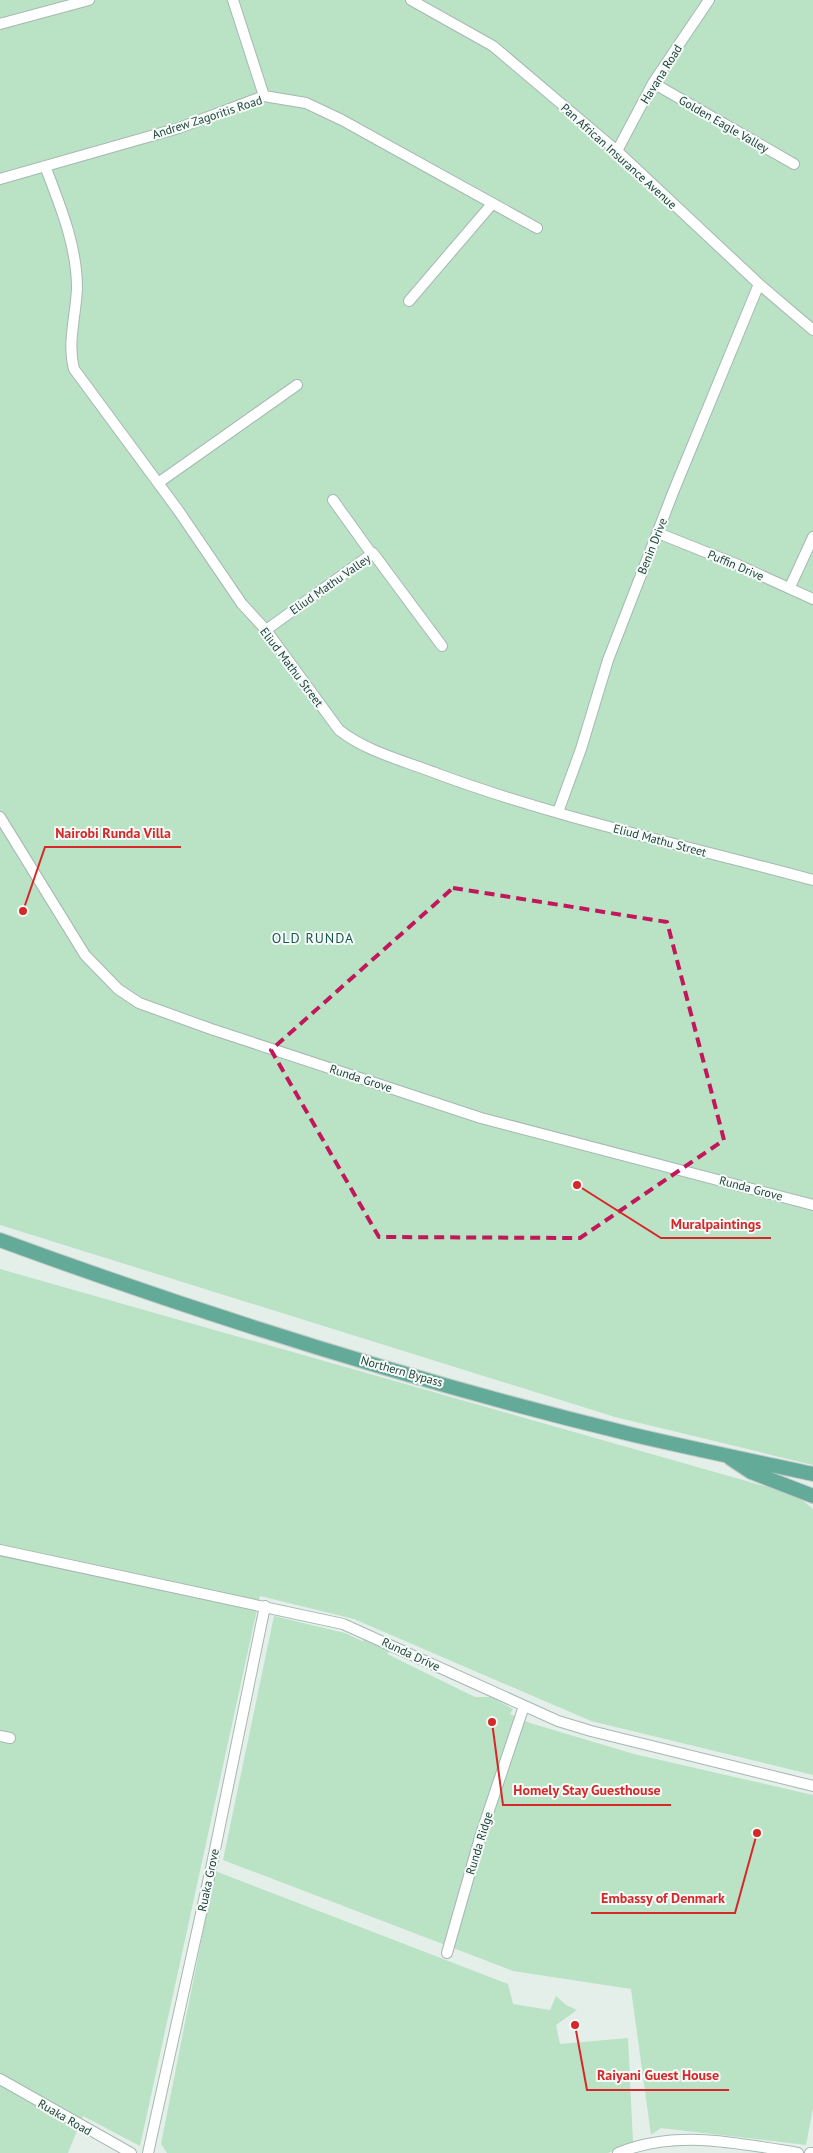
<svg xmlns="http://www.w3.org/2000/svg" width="813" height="2153" font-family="'PT Sans',sans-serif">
<rect width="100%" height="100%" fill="#e4efea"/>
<!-- green -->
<path fill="#bae2c5" d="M0 0H813V1465L615 1417 0 1225Z
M0 1269 796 1495 813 1509V1775L591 1721 354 1619 260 1596 140 2146 83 2116 68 2153H0Z
M274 1616 345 1633 362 1641 367 1639 390 1651 387 1654 475 1697H491L513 1709 510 1714 530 1723 634 1754 813 1795V2108L806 2145 661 2128 651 2135 631 1989 513 1971 223 1860Z
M215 1871 508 1984 513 2004 550 2010 556 1996 566 2005 577 2010 556 2025 560 2044 628 2038 633 2142 608 2153H167L161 2144Z"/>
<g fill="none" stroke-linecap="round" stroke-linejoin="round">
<!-- minor casing -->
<g stroke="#a6b8b2" stroke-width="12">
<path id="minor" d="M233 0 264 96
M411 0 493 46 617 151 759 284 813 330
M0 24 89 0
M653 83 794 164
M617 151 653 83 709 0
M45 166C60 205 77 246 77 288 76 315 67 343 74 369L178 510 242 604 266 630 339 730C367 752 405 761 438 774 560 819 688 846 813 880
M0 179 179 128 264 96 306 103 342 120 537 228
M409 301 492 204
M158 483 297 385
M333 500 371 553
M658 533 738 565 813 599
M790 587 813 537
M266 630 373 553 442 646
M558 812 581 749 608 660 674 490 759 284
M0 817 85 955 118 989 139 1003 211 1029 481 1118 813 1205
M0 1550 343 1624 558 1721 591 1731 813 1786
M0 1736 10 1738
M447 1953 481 1834 524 1706
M0 2079 131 2153
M148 2153 212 1864 265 1606
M618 2153C676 2129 738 2143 798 2153
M810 2153H813"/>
</g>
<!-- major casing -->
<g stroke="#c1cac8" stroke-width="16">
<path id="major" d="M0 1240C207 1316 420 1383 634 1435 694 1449 753 1461 813 1474
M730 1458 751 1472 813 1496"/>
</g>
<!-- minor -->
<use href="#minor" stroke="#fff" stroke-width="10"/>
<!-- major -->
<use href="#major" stroke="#63aa98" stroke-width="14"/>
</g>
<!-- marked area -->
<path fill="none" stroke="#c2185b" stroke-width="4" stroke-dasharray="10 6" stroke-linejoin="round" d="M453 888 667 922 724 1140 580 1238 379 1237 271 1050Z"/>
<g text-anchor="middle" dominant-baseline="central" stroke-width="4" stroke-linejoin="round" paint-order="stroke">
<!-- street labels -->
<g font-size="12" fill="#21433a" stroke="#f5fbf8">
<text transform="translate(661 74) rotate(-58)">Havana Road</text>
<text transform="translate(207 117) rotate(-18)">Andrew Zagoritis Road</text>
<text transform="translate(724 124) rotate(30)">Golden Eagle Valley</text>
<text transform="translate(619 156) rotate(42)">Pan African Insurance Avenue</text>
<text transform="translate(652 546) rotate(-68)">Benin Drive</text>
<text transform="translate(736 565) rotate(23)">Puffin Drive</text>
<text transform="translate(330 584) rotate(-35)">Eliud Mathu Valley</text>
<text transform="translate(292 667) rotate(53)">Eliud Mathu Street</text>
<text transform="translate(660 840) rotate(15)">Eliud Mathu Street</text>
<text transform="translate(361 1078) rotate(18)">Runda Grove</text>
<text transform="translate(751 1188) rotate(15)">Runda Grove</text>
<text transform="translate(402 1371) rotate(16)">Northern Bypass</text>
<text transform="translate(411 1654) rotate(25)">Runda Drive</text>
<text transform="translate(479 1843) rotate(-73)">Runda Ridge</text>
<text transform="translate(208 1880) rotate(-78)">Ruaka Grove</text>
<text transform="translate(65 2117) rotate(30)">Ruaka Road</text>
</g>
<!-- neighbourhood labels -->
<g font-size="14" letter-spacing="1" fill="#1a5849" stroke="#f5fbf8">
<text x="313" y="938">OLD RUNDA</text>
</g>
</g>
<!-- callouts -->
<path fill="none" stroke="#d62828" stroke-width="2" d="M23 911L45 847H181M577 1185L661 1238H771M492 1722L503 1805H671M757 1833L735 1913H591M575 2025L587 2090H729"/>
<g fill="#d62828" stroke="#f5fbf8" stroke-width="2">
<circle cx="23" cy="911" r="5"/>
<circle cx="577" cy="1185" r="5"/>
<circle cx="492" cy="1722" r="5"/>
<circle cx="757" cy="1833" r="5"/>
<circle cx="575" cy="2025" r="5"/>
</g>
<g font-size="14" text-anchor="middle" font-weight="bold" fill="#d62828" stroke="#f5fbf8" stroke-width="4" stroke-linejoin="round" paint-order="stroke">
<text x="113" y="838">Nairobi Runda Villa</text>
<text x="716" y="1229">Muralpaintings</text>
<text x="587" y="1795">Homely Stay Guesthouse</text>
<text x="663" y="1903">Embassy of Denmark</text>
<text x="658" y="2080">Raiyani Guest House</text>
</g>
</svg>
